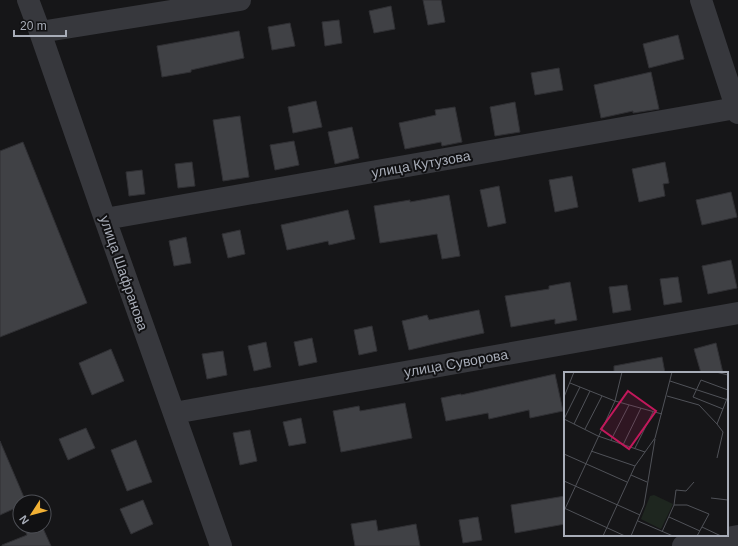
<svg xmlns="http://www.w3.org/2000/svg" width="738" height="546" font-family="Arial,sans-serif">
<rect width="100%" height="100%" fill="#161618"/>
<!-- building -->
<path fill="#404145" stroke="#303034" d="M423 0H441L445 22 428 25Z
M391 6 395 29 374 33 369 11Z
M339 20 342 43 325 46 322 22Z
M290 23 295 46 272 50 268 27Z
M239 31 244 58 191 70V72L162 77 157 46Z
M678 35 684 59 649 68 643 44Z
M559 68 563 90 535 95 531 73Z
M651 72 659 109 633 113V111L601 118 594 85Z
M316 101 322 127 293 133 288 107Z
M515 102 520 132 495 136 490 107Z
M455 107 462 142 442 146 441 142 405 149 399 123 436 115 435 110Z
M240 116 249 177 223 181 213 120Z
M352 127 359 158 335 164 328 132Z
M294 141 299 165 275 170 270 145Z
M23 142 87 303 0 337V151Z
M192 162 195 186 178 188 175 164Z
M665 162 669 183 663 184 665 196 639 202 632 169Z
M142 170 145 194 129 196 126 172Z
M572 176 578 207 555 212 549 180Z
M499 186 506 223 488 227 480 190Z
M731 192 737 217 702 225 696 200Z
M449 195 460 256 442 259 437 234 380 243 374 206 410 200V202Z
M348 210 355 239 329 245 328 241 287 250 281 225Z
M240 230 245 254 228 258 222 234Z
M186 237 191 263 174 266 169 241Z
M731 260 737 288 708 294 702 266Z
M678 277 682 302 664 305 660 279Z
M570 282 577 320 555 324V319L511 327 505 296 549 289V286Z
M627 285 631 310 613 313 609 287Z
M479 310 484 333 434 344 409 350 402 321 427 315 429 320Z
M372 326 377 351 359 355 354 330Z
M312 338 317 362 299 366 294 342Z
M266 342 271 367 254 371 248 346Z
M716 343 723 373H701L694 349Z
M111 349 124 381 92 395 79 363Z
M223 351 227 375 207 379 202 354Z
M662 357 665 373H614V366Z
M555 374 563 411 530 418 529 410 489 419 488 413 446 421 441 398 461 394V395Z
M405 403 412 438 341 452 333 411 359 406 360 411Z
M301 418 306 443 289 446 283 422Z
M86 428 95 448 68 460 59 439Z
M250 430 257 461 240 465 233 433Z
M136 440 152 482 127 491 111 450Z
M0 441 26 502H20V506L0 515Z
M565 496V524L515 533 511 505Z
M143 500 153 524 131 534 120 509Z
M478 517 482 540 463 543 459 520Z
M376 520 378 531 416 524 420 546H355L351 524Z
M23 526H42L51 546H2V545L27 535Z"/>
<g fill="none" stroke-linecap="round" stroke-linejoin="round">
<!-- minor -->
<path stroke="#37383d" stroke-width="22" d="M28 0 40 32 105 219 221 546
M701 0 738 113
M40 32 240 0
M105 219 736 108
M174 413 738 313
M683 546 738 536"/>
</g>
<g text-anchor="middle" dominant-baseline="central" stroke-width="4" stroke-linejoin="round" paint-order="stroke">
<!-- street labels -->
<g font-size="14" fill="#a8adb8" stroke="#111113">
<text transform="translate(421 164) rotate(-10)">улица Кутузова</text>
<text transform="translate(124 273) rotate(71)">улица Шафранова</text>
<text transform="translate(456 363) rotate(-10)">улица Суворова</text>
</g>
</g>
<!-- overview -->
<g transform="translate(564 372)">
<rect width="164" height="164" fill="#161618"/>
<path d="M90 123 109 132 97 157 77 147 86 124Z" fill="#1e261f"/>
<path fill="none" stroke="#505258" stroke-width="1" d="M152 0 164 3M106 9 164 28M6 11 51 29 98 42M103 24 135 33 153 52 159 60 153 86M0 25 10 0M159 37 129 25 137 8 164 18M0 47 34 64 81 80M0 47 16 15M10 52 26 19M153 52 164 24M21 57 38 24M47 68 65 33M59 73 77 36M71 76 89 40M27 79 71 94M0 82 63 110M67 103 83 110M0 109 76 143M147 126 164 128M110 133H123L145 142 133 164M0 136 61 164M0 139 51 29 58 0M105 145 136 159M74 149 109 164M138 155 157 164M98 160 110 133 112 118 122 119 130 110M39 164 71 94 91 66 108 0M67 164 80 133 91 67"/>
<path fill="#c2185b" fill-opacity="0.15" stroke="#c2185b" stroke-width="2" d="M64 19 92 39 65 77 37 57Z"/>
<rect width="164" height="164" fill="none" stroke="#a8adb8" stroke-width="2"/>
</g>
<!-- north arrow -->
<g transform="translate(32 514) rotate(234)"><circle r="19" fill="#111113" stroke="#4d4f55"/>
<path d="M0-3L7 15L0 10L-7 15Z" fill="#f2b134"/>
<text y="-6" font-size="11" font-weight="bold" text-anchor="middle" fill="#a8adb8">N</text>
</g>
<!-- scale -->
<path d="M14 30v6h52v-6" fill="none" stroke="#a8adb8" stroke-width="2"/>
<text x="20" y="30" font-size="12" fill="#a8adb8" stroke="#111113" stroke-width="3" paint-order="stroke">20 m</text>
</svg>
